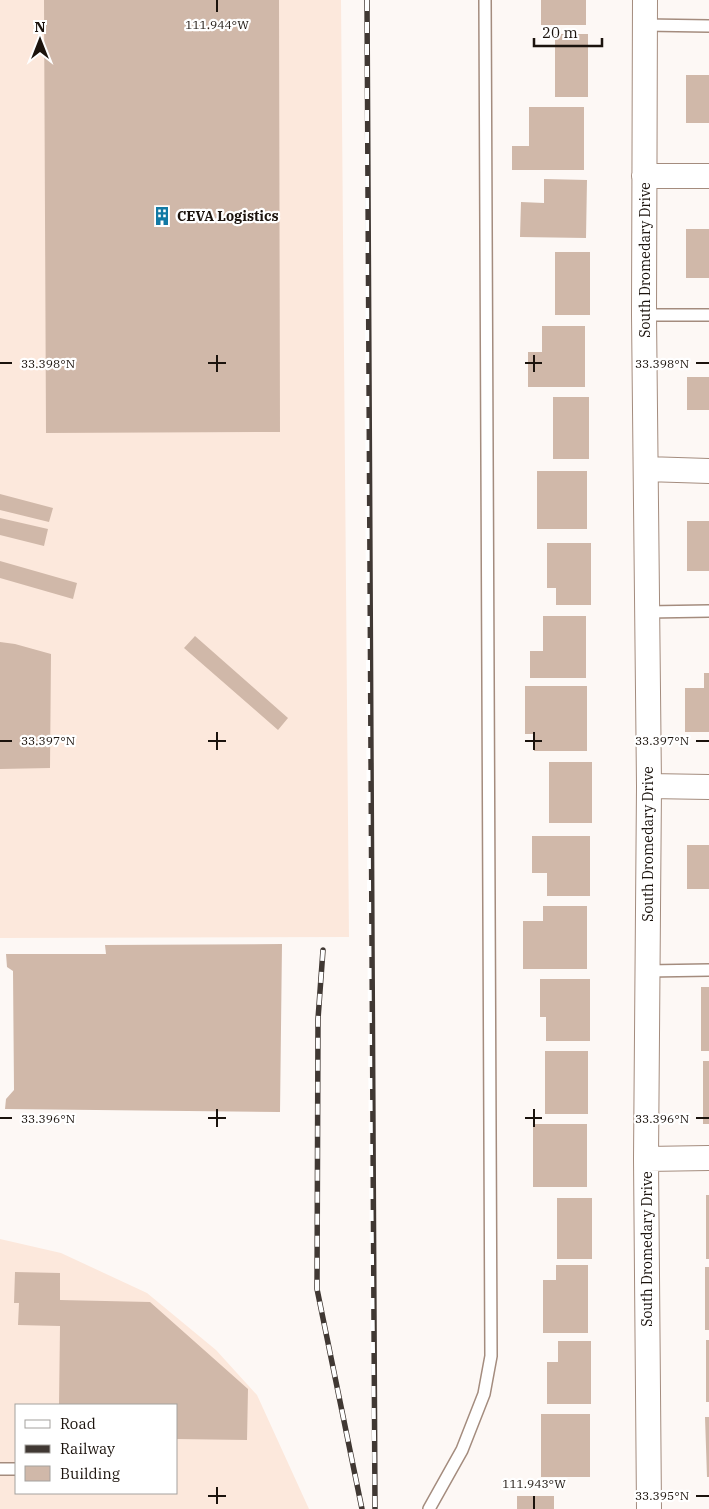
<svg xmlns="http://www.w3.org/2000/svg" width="709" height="1509" font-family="'IBM Plex Serif',serif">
<rect width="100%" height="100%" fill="#fdf8f5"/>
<!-- built -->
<path fill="#fce8dc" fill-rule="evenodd" d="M0 0H341L349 937 0 938Z
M0 1239 61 1253 147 1293 216 1350 257 1395 309 1509H0ZM16 1405H176V1493H16Z"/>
<!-- building -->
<path fill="#d0b8a9" d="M44 0H279L280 432 46 433Z
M541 0H586V25H541Z
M555 34H588V97H555Z
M686 75H709V123H686Z
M529 107H584V170H512V146H529Z
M544 179 587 180 586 238 520 237 521 202 544 203Z
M686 229H709V278H686Z
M555 252H590V315H555Z
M542 326H585V387H528V352H542Z
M687 377H709V410H687Z
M553 397H589V459H553Z
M537 471H587V529H537Z
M0 494 53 508 49 522 0 510Z
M0 518 48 529 44 546 0 535Z
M687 521H709V571H687Z
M547 543H591V605H556V588H547Z
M0 561 77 583 73 599 0 578Z
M543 616H586V678H530V651H543Z
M195 636 288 718 278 730 184 648Z
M0 642 15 644 51 654 50 768 0 769Z
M704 673H709V732H685V688H704Z
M525 686H587V751H534V734H525Z
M549 762H592V823H549Z
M532 836H590V896H547V873H532Z
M687 845H709V889H687Z
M543 906H587V969H523V921H543Z
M282 944 280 1112 5 1109 6 1099 14 1090 13 971 7 967 6 954H106L105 945Z
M540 979H590V1041H546V1017H540Z
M701 987H709V1051H701Z
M545 1051H588V1114H545Z
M703 1061H709V1124H703Z
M533 1124H587V1187H533Z
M706 1195H709V1259H706Z
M557 1198H592V1259H557Z
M556 1265H588V1333H543V1280H556Z
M705 1267H709V1330H705Z
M15 1272 60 1273V1300L150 1302 248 1389 247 1440 176 1439V1405H59L60 1326 18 1325 19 1303H14Z
M706 1340H709V1402H706Z
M558 1341H591V1404H547V1362H558Z
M541 1414H590V1477H541Z
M705 1417H709V1477H707Z
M517 1496H554V1509H517Z"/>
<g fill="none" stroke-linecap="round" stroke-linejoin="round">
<!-- lane casing -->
<g stroke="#a48c7e" stroke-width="14">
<path id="lane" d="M645 25 709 26
M644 315H709
M647 612 709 611
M647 971 709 970
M0 1469H16
M429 1509 462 1450 484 1394 491 1356 485 0"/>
</g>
<!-- street casing -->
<g stroke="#a48c7e" stroke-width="26">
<path id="street" d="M645 0 644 315 649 786 646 1159 649 1509
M644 176H709
M646 469 709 471
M649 786 709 787
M646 1159 709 1158"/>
</g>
<!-- lane -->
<use href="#lane" stroke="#fff" stroke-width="11"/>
<!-- street -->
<use href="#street" stroke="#fff" stroke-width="24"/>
<!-- rail casing -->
<g stroke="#403833" stroke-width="5.5">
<path id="rail" d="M367 0C367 503 368 1006 375 1509
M323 950 318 1019 317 1289 362 1509"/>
</g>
<!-- rail -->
<use href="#rail" stroke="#fff" stroke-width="4" stroke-dasharray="11" stroke-linecap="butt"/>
</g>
<!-- ticks -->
<path fill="none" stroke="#1b130d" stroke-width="2" d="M217 0V12M217 355V372M534 355V372M0 363H12M208 363H226M525 363H542M696 363H709M217 732V750M534 732V750M0 741H12M208 741H226M525 741H542M696 741H709M217 1109V1127M534 1109V1127M0 1118H12M208 1118H226M525 1118H542M696 1118H709M217 1487V1504M208 1496H226M534 1496V1509M696 1496H709"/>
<!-- icons -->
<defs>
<g id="building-bare" transform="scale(1.5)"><path d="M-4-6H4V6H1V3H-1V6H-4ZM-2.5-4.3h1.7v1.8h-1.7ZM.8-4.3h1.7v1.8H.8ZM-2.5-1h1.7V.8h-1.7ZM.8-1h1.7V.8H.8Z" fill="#1179a4" stroke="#fff" stroke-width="2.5" paint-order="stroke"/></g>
</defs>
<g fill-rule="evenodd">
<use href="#building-bare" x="162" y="216"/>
</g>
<g text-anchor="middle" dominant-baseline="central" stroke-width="4.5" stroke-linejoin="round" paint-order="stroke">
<!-- poi labels -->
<g font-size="14" font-weight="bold" fill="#1b130d" stroke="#fff" text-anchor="start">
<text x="177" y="216">CEVA Logistics</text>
</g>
<!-- street labels -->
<g font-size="14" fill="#1b130d" stroke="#fff">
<text transform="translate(645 260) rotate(-90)">South Dromedary Drive</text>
<text transform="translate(648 844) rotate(-90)">South Dromedary Drive</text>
<text transform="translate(647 1249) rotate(-90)">South Dromedary Drive</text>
</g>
</g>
<g font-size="12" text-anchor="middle" fill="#1b130d" stroke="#fff" stroke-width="4.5" stroke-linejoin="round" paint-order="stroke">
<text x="217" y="29">111.944°W</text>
<text x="48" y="368">33.398°N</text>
<text x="662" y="368">33.398°N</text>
<text x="48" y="745">33.397°N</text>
<text x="662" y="745">33.397°N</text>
<text x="48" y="1123">33.396°N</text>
<text x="662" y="1123">33.396°N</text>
<text x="534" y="1488">111.943°W</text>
<text x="662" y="1500">33.395°N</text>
</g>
<!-- legend -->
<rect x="15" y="1404" width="162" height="90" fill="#ffffff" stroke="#a4a19e"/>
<rect x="25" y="1420" width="25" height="8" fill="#ffffff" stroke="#a4a19e"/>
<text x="60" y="1429" font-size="15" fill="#1b130d">Road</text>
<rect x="25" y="1445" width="25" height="8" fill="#403833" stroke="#a4a19e"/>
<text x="60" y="1454" font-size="15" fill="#1b130d">Railway</text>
<rect x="25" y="1466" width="25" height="15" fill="#d0b8a9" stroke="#a4a19e"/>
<text x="60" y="1479" font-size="15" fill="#1b130d">Building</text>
<!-- north arrow -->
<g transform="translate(40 40)" stroke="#ffffff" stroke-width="4" paint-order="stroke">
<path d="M0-4L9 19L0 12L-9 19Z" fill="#1b130d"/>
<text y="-8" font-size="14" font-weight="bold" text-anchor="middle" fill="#1b130d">N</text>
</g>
<!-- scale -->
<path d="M534 38v8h68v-8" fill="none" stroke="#1b130d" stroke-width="2.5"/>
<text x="542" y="38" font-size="15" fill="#1b130d" stroke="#ffffff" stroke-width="4" paint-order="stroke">20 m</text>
</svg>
